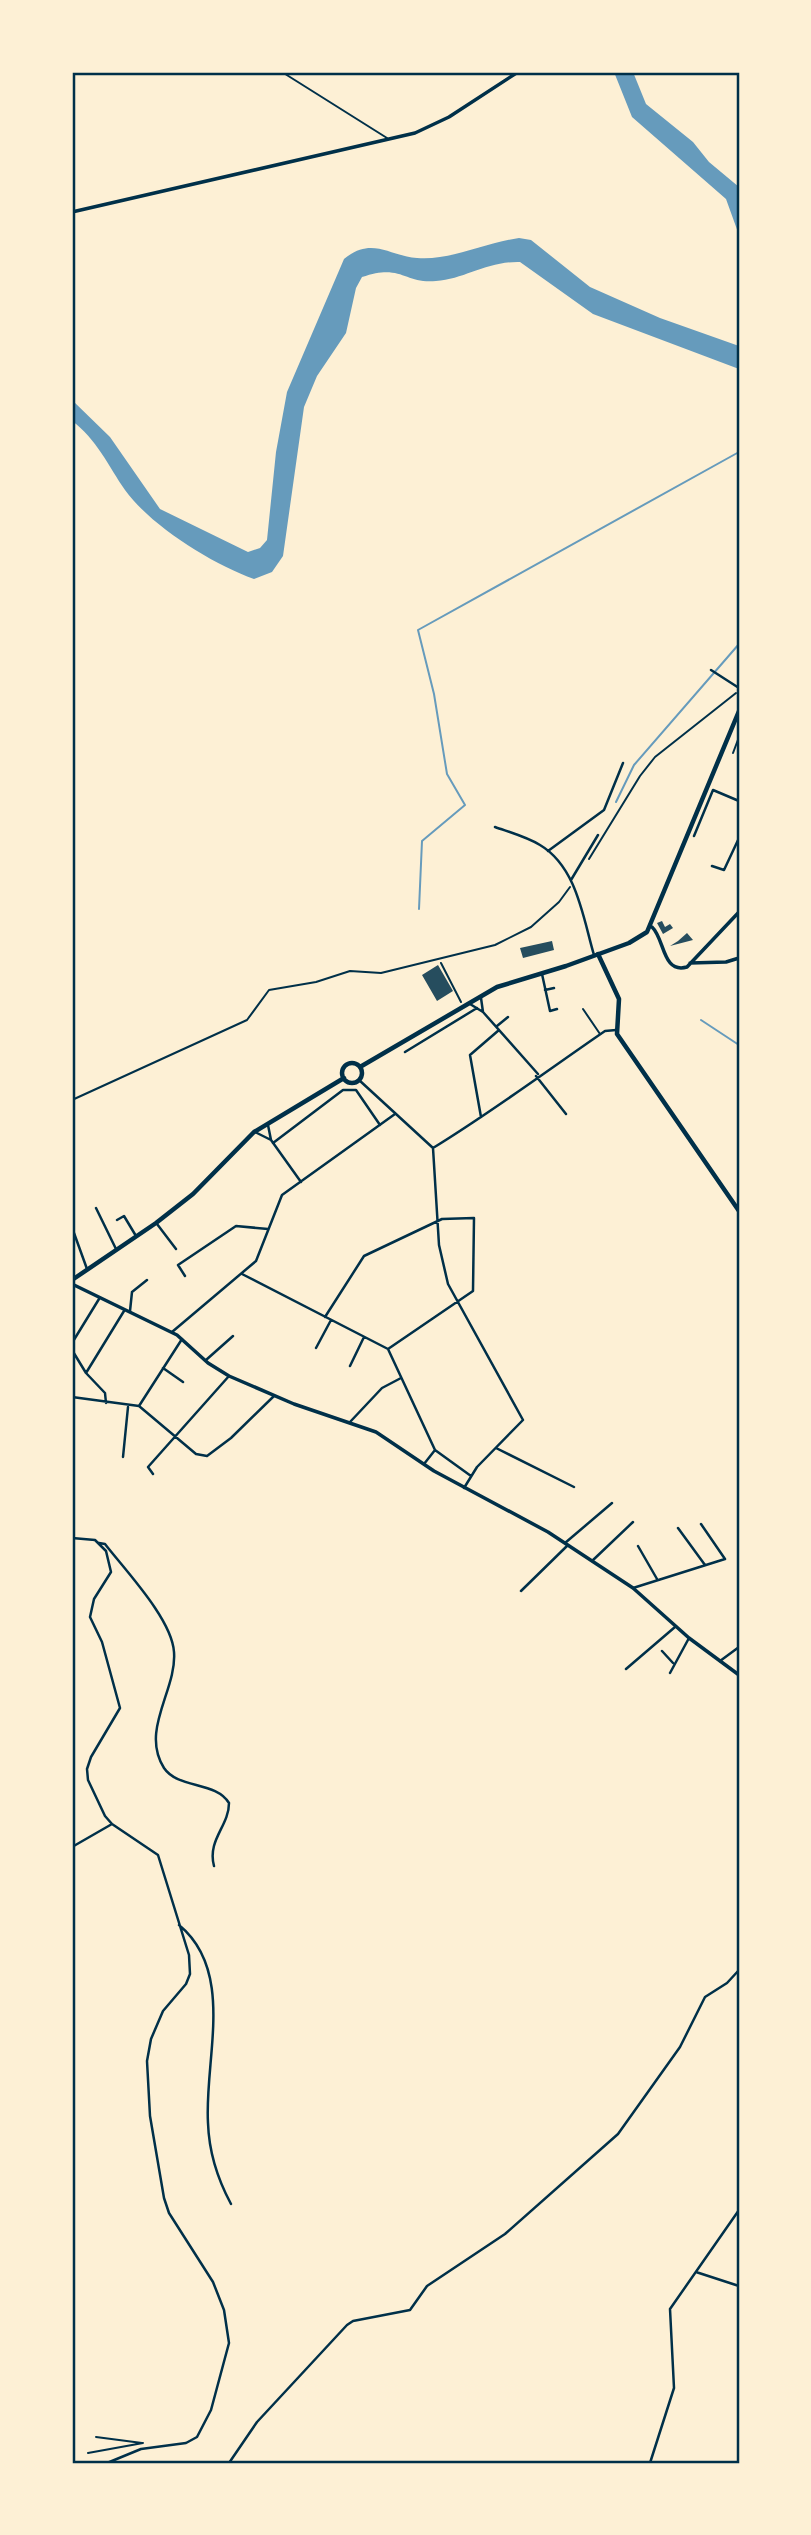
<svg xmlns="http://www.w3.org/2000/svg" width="811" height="2535" font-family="'Nunito Sans',sans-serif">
<rect width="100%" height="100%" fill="#fdf0d5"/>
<!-- water -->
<path fill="#669bbc" d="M614 72H633L646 104 693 142 709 162 739 187V235L726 199 632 117Z
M519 238 531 240 590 287 660 318 739 346V369L593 314 520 262C487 261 465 279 436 281 404 284 402 263 362 277L356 288 346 333 317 376 304 407 283 556 272 572 254 579C212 564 151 526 125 490 109 467 96 438 72 421V400L110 437 160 509 248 552 260 548 267 540 276 452 287 392 344 259C372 236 389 256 417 258 449 261 485 243 519 238Z"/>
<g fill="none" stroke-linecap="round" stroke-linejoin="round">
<!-- stream -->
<path stroke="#669bbc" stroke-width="2" d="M616 802 634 765 739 644
M419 909 422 841 465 805 447 774 434 694 418 630 739 452
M701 1020 739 1045"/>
</g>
<!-- building -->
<path fill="#264d5e" d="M662 921 665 927 670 924 673 928 663 934 657 923Z
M687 933 693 940 670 946 678 941Z
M552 941 554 950 523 958 520 948Z
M438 965 453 991 437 1001 422 975Z"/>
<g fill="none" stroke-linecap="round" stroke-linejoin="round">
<!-- path -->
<path stroke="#003049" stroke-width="2" d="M589 859 640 776 655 757 736 693
M72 1100 247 1020 269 990 316 982 350 971 381 973 495 945 531 927 559 902 570 887
M96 2437 142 2443
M88 2453 143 2443"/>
<!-- service -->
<path stroke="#003049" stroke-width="2" d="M282 72 387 138
M733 753 739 737
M441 963 461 1002
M583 1009 600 1034"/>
<!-- minor -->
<path stroke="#003049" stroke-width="2.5" d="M711 670 739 688
M495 827C509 832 527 837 540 845 577 867 583 918 594 955
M694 836 713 790 739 801
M548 851 604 810 623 763
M712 866 724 870 739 838
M571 880 598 835
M542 974 550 1011 557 1009
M545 990 554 988
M481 998 483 1012
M470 1004 483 1012 538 1074
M497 1026 508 1017
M405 1052 477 1008
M536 1076 566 1114
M359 1080 433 1148C492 1112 548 1070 605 1031L616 1030
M481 1117 470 1055 499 1030
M268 1125 271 1140 301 1182
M255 1132 271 1140
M273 1143 343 1090H356L380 1125
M433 1148 439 1245 448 1284 523 1420 477 1467 464 1488
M96 1208 116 1249
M117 1220 124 1216 136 1236
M157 1224 176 1249
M74 1233 87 1269
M242 1274 388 1349
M185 1276 178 1265 236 1226 268 1229
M130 1311 132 1292 147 1280
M325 1317 364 1256 442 1219 474 1218 473 1291 388 1349 435 1450 471 1476
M172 1332 256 1261 282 1195 395 1114
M72 1343 99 1299
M316 1348 331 1320
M72 1350 86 1373 105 1393 106 1403
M206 1360 233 1336
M350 1366 364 1337
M163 1368 183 1382
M86 1373 124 1311
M72 1397 139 1406 182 1339
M139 1406 196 1454 207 1456 231 1438 274 1396
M350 1422 382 1388 401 1378
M496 1448 574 1487
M123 1457 128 1407
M424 1464 435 1450
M153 1474 148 1467 229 1376
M678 1528 705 1565
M72 1538 95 1540 106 1551 111 1572 94 1599 90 1617 102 1642 120 1708 91 1757 87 1769 88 1780 105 1816 112 1824 158 1855 189 1955 190 1974 186 1984 163 2011 151 2039 147 2061 150 2116 164 2198 169 2213 213 2282 224 2310 229 2343 211 2410 197 2437 186 2443 141 2449 107 2463
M99 1543 105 1544C125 1570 172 1619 174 1652 177 1690 140 1730 164 1768 178 1789 216 1781 229 1803 229 1826 207 1840 214 1866
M565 1543 612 1503
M638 1546 657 1579
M592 1561 633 1522
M633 1588 725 1559 701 1524
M521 1591 568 1545
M662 1651 673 1663
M720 1661 739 1647
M626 1669 675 1627
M670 1673 689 1638
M72 1847 112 1824
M179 1925C236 1972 204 2060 208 2123 209 2153 217 2178 231 2204
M696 2272 739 2286
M229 2463 257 2422 347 2325 353 2321 410 2310 427 2286 505 2234 618 2134 680 2047 705 1997 727 1983 739 1970
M650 2463 674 2388 670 2309 739 2210"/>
<!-- tertiary -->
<path stroke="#003049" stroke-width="3.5" d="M72 212 415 133 449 117 518 72
M652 927C665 939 662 974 687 967L739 912
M690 963 726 962 739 958
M72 1284 177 1335 208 1363 229 1376 294 1404 376 1432 434 1471 548 1532 633 1588 689 1638 739 1675"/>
<!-- secondary -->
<path stroke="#003049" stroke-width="4.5" d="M598 954 619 999 617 1034 739 1211"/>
<!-- primary -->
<path stroke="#003049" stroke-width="4.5" d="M342 1073a10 10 0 1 1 20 0a10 10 0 1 1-20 0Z
M360 1067 497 987 566 966 629 943 647 932 739 711
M72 1280 156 1223 193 1194 254 1132 344 1078"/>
</g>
<!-- border -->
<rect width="811" height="2535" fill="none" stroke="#fdf0d5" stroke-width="147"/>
<rect x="74" y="74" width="664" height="2388" fill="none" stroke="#003049" stroke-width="2.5"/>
</svg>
